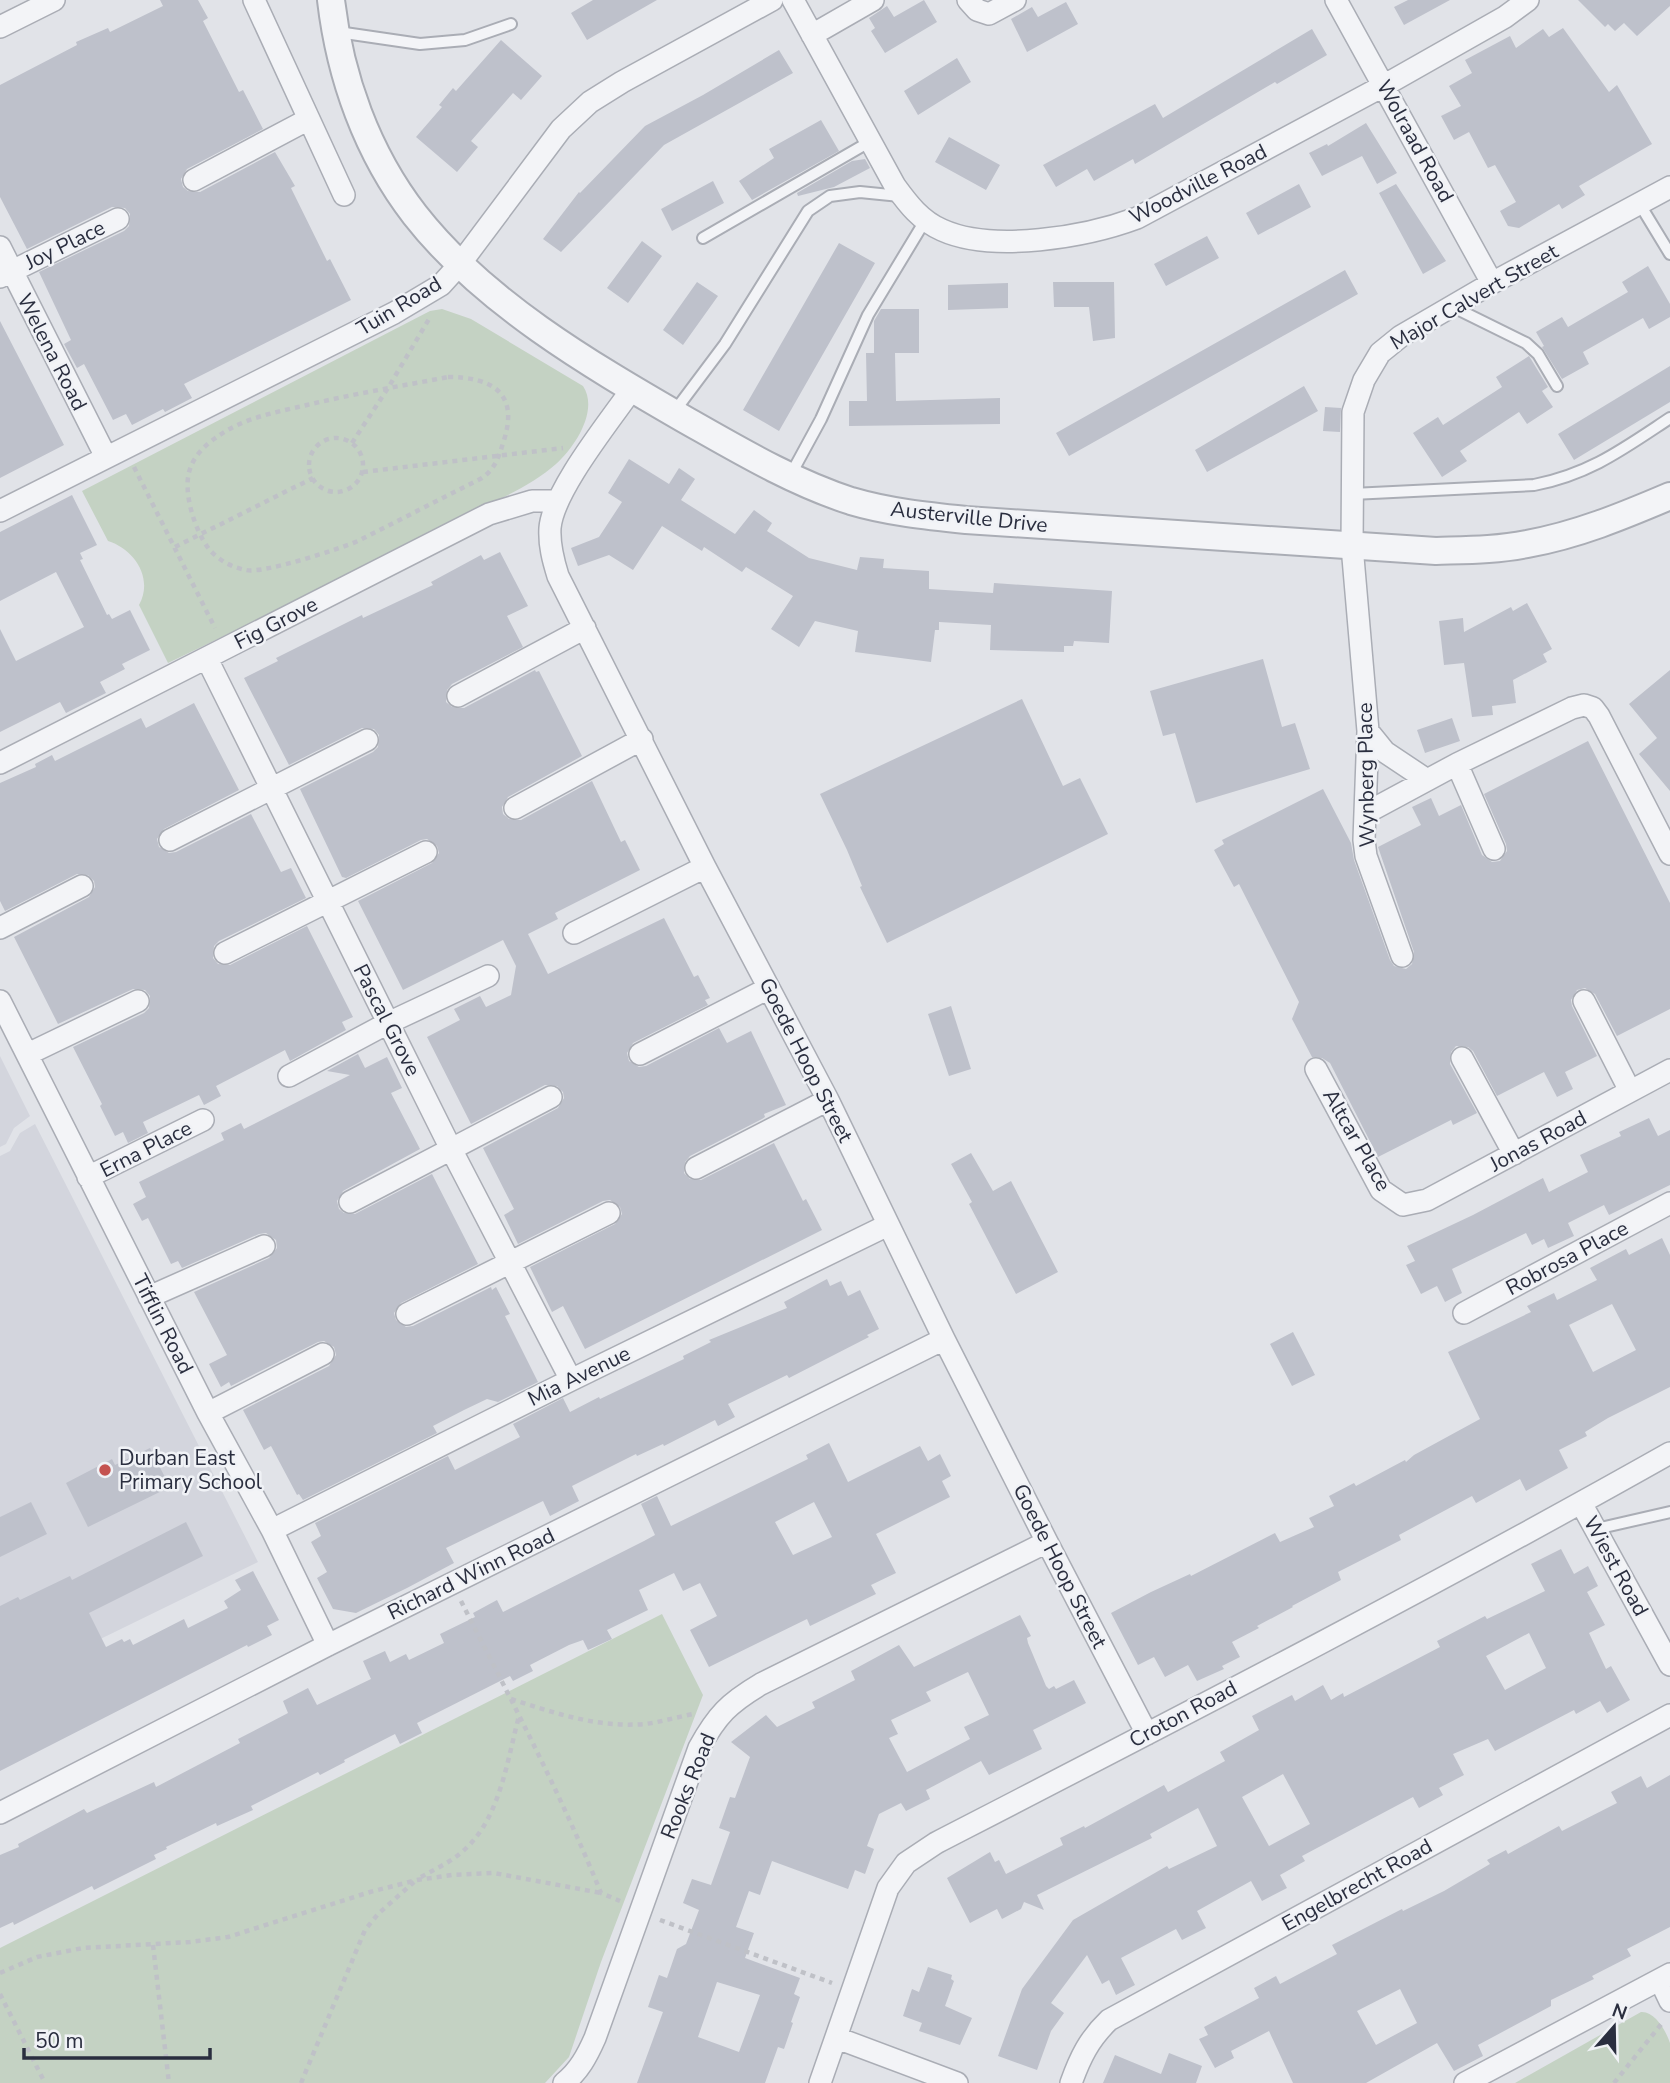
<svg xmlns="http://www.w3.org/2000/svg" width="1670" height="2083" font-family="'Nunito Sans',sans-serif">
<rect width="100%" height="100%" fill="#e1e3e8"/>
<!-- built -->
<path fill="#d3d5dd" d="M0 1056 30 1116 14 1128 6 1144 0 1147Z
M35 1124 258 1562 0 1688V1156L10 1151 20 1133Z"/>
<!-- green -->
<path fill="#c4d2c3" d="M442 309 471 319 583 386C599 410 575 447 556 464 527 490 479 508 444 526 353 573 261 618 168 663L139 605C154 578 134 549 108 541L82 491 430 311Z
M662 1614 703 1695 601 1962 569 2057 545 2083H0V1948Z
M1641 2012C1655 2011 1666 2031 1670 2043 1670 2054 1670 2071 1670 2083H1515Z"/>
<!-- building -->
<path fill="#bec1cb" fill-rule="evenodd" d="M160 0H198L208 18 203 21 239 92 243 90 263 129 187 169 181 179 183 187 188 191 200 192 275 152 295 186 291 188 327 261 330 259 351 300 184 384 192 398 165 412 163 409 132 425 126 414 113 420 84 364 77 368 64 344 71 340 39 272 124 231 129 226 130 214 125 208 112 207 27 249 0 197V85L77 45 76 42 108 28 110 32 163 6Z
M593 0H657L587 40 571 13Z
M924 0 937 22 885 53 871 31 875 28 869 18 887 6 894 17Z
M1408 0H1450L1404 25 1394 7Z
M1578 0H1670V6L1637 36 1624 23 1615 31 1608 24 1605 27Z
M1066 2 1078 24 1027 52 1011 19 1032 7 1038 17Z
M1563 28 1609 92 1617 85 1652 144 1579 186 1585 195 1562 209 1559 204 1519 228 1508 226 1500 211 1516 202 1495 165 1488 168 1469 132 1454 140 1441 116 1461 106 1449 86 1472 73 1465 60 1510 36 1516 48 1543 29 1549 37Z
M1312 29 1327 55 1277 84 1275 82 1135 164 1133 159 1094 181 1087 169 1056 187 1043 165 1155 104 1163 118Z
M501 40 542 76 521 100 513 93 471 141 478 147 457 172 416 137 442 107 439 105 453 88 456 91Z
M779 50 793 73 664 145 561 252 543 239 579 192 580 193 645 126 703 95Z
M957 58 971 82 918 115 904 91Z
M821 120 839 151 752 200 739 181 774 158 769 149Z
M1366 123 1397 173 1377 184 1362 156 1322 176 1309 153 1327 144 1328 146Z
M949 137 1000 165 986 190 935 162Z
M865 159 870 168 834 187 798 196 797 193 852 161Z
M713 181 724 203 672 231 661 209Z
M1299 184 1311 207 1258 235 1246 213Z
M1396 184 1446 261 1423 274 1379 193Z
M1207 236 1219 258 1166 286 1154 264Z
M642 241 662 256 628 303 607 288Z
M839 243 875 263 779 431 743 410Z
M1648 266 1670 304V317L1649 329 1643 318 1583 352 1589 364 1562 379 1542 347 1544 346 1536 332 1562 317 1568 327 1628 292 1622 282Z
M1345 270 1358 294 1069 456 1056 433Z
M697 282 718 296 683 345 663 330Z
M1053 282H1114L1115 338 1093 341 1089 307H1054Z
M1008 283V308L948 310V285Z
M881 309H919V353H895L896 401 1000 398V424L849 426V401H867L866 353H874V321Z
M0 321 64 445 0 478Z
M1529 356 1548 387 1542 391 1553 407 1527 424 1519 412 1460 451 1467 461 1442 477 1413 433 1438 417 1443 425 1502 387 1496 377Z
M1670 366V402L1574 460 1558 434Z
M1304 386 1318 411 1207 472 1195 450Z
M1325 407 1341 408 1340 432 1323 431Z
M629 459 669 484 679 468 695 479 681 500 735 534 754 510 772 523 767 531 809 558 857 570 860 557 884 559 883 568 929 571V589L993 593 994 583 1112 591 1109 643 1074 641 1073 646H1064V652L990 650 991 625 939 622V630H935L931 662 855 652 858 631 815 621 799 647 771 629 793 596 746 567 742 572 704 547 702 551 662 526 633 570 609 555 578 566 571 548 599 537 622 502 608 493Z
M72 495 97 545 80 553 83 559 80 560 107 615 109 614 112 619 130 610 150 650 122 664 125 669 100 682 106 693 66 713 60 702 0 732V629L16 661 84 627 56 572 0 601V532Z
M500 552 528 606 507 616 523 647 452 684 447 690 446 702 452 707 464 708 535 670 536 672 539 671 582 756 508 797 502 807 503 814 509 819 521 820 592 781 621 842 625 840 640 870 555 913 558 919 528 934 548 974 664 918 694 977 698 975 710 998 705 1000 708 1005 633 1043 627 1053 629 1061 639 1067 646 1066 719 1028 727 1043 751 1031 786 1105 764 1114 765 1117 762 1119 690 1156 685 1162 684 1173 690 1179 701 1180 774 1143 803 1201 806 1199 822 1230 585 1349 563 1306 552 1312 530 1267 615 1224 622 1214 620 1207 610 1200 603 1201 518 1244 504 1215 514 1209 483 1148 558 1108 564 1098 563 1092 557 1086 545 1085 471 1124 427 1037 460 1020 454 1009 480 996 486 1007 511 995 516 966 503 940 403 990 358 901 432 863 439 853 437 846 427 839 421 840 346 878 342 877 300 789 373 752 378 747 379 735 374 729 362 728 289 765 244 678 278 661 276 658 362 615 363 618 433 585 431 582 481 555 484 560Z
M1527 603 1552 649 1543 654 1547 662 1513 680 1516 703 1492 706 1493 715 1472 717 1464 663 1444 665 1439 621 1463 618 1464 632 1511 607 1513 611Z
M1263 659 1282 727 1295 723 1310 769 1196 803 1175 733 1163 736 1150 691Z
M1670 670V791L1639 754 1657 738 1629 704Z
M1022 699 1063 786 1080 778 1108 834 887 943 860 887 862 886 847 850 820 794Z
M194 703 239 790 164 829 157 839 159 847 169 853 176 852 251 814 281 872 291 868 306 898 219 941 214 946 213 958 218 964 230 965 307 926 353 1017 342 1022 346 1030 290 1061 285 1050 216 1086 221 1096 204 1105 199 1095 143 1122 148 1133 128 1143 123 1132 115 1136 100 1106 102 1104 73 1047 144 1013 149 1008 150 996 145 990 133 989 58 1024 14 937 89 897 95 887 94 881 88 875 77 874 5 911 0 901V783L36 767 35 764 52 755 55 761 141 718 146 728Z
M1452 718 1460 741 1425 753 1417 730Z
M1588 741 1670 903V1009L1617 1036 1595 994 1585 988 1577 990 1571 1000 1572 1006 1597 1056 1565 1072 1573 1089 1557 1097 1544 1072 1497 1096 1473 1051 1468 1047 1456 1046 1451 1052 1450 1064 1477 1113 1453 1125 1451 1120 1378 1157 1330 1063 1322 1058 1312 1057 1292 1019 1299 1002 1239 884 1234 887 1214 850 1224 844 1222 840 1323 789 1351 843 1354 860 1390 960 1394 966 1406 969 1412 964 1414 952 1378 847 1421 825 1412 807 1431 798 1439 816 1461 805 1482 855 1492 862 1500 861 1507 851 1506 844 1484 794Z
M951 1006 971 1069 949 1076 928 1014Z
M358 1054 365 1068 387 1057 402 1088 391 1093 420 1149 343 1191 337 1201 339 1209 344 1213 355 1214 432 1174 478 1264 401 1303 394 1313 396 1320 406 1327 413 1326 491 1287 492 1290 496 1287 510 1314 505 1316 538 1382 498 1402 487 1399 464 1410 433 1426 437 1433 303 1500 299 1494 297 1495 271 1446 264 1450 243 1410 329 1366 336 1355 334 1347 324 1341 318 1342 231 1386 229 1382 221 1387 209 1364 227 1355 194 1292 269 1258 277 1248 276 1240 266 1233 259 1234 182 1268 178 1261 171 1264 148 1218 142 1221 133 1204 146 1197 139 1182 224 1140 221 1133 241 1123 244 1129 350 1075 327 1071Z
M1649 1118 1658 1136 1670 1130V1185L1609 1215 1604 1205 1568 1223 1574 1236 1548 1248 1544 1239 1532 1245 1526 1233 1452 1269 1462 1293 1445 1302 1437 1286 1421 1294 1406 1265 1415 1261 1407 1246 1473 1215 1543 1178 1549 1192 1588 1172 1580 1155 1621 1136 1619 1132Z
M971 1153 993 1191 1011 1181 1058 1272 1016 1294 969 1204 972 1202 951 1164Z
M1662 1238 1670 1255V1387L1608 1418 1585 1432 1587 1436 1559 1450 1568 1468 1546 1480 1526 1491 1520 1479 1476 1503 1472 1496 1399 1535 1401 1540 1338 1572 1341 1580 1292 1606 1293 1607 1257 1626 1259 1628 1232 1642 1240 1657 1222 1666 1224 1669 1197 1681 1188 1665 1165 1677 1154 1657 1138 1665 1111 1613 1151 1592 1190 1574 1191 1576 1275 1533 1280 1542 1314 1527 1309 1518 1334 1506 1329 1496 1354 1483 1356 1486 1405 1460 1406 1462 1414 1455 1480 1419 1448 1352 1531 1312 1527 1306 1554 1293 1557 1300 1597 1280 1590 1268 1626 1249 1629 1255ZM1612 1304 1636 1350 1593 1372 1569 1325Z
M827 1279 830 1286 841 1281 848 1296 860 1290 879 1329 867 1335 869 1337 789 1378 787 1375 728 1404 735 1417 718 1426 715 1420 664 1446 663 1444 637 1456 636 1454 572 1486 579 1501 550 1516 543 1501 446 1548 454 1563 407 1588 356 1613 333 1609 317 1578 327 1572 311 1542 321 1536 315 1523 448 1456 455 1470 520 1437 513 1424 563 1398 570 1412 599 1397 600 1399 684 1359 683 1356 711 1342 709 1340 787 1308 784 1302Z
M1293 1332 1315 1375 1292 1386 1270 1344Z
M829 1443 848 1482 920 1446 928 1461 940 1454 951 1476 942 1481 950 1497 876 1534 896 1573 871 1585 876 1594 810 1626 807 1619 709 1667 690 1630 717 1616 700 1583 683 1591 674 1573 639 1590 648 1610 607 1630 612 1639 588 1650 583 1640 569 1645 530 1665 533 1671 513 1681 510 1676 417 1723 422 1733 400 1744 395 1734 344 1760 345 1762 320 1775 318 1772 251 1806 253 1810 217 1826 216 1823 166 1847 167 1849 154 1855 156 1859 94 1890 92 1886 14 1925 13 1922 0 1928V1855L19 1847 18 1844 84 1809 87 1813 154 1782 156 1787 240 1743 238 1739 288 1713 283 1701 308 1688 317 1705 371 1679 363 1661 385 1651 390 1662 406 1654 409 1660 444 1643 440 1634 475 1617 473 1613 497 1600 503 1612 644 1541 655 1535 641 1504 657 1496 671 1526 808 1459 806 1455ZM814 1502 832 1537 793 1555 775 1522Z
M150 1448 170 1487 88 1527 66 1483 112 1459 115 1465Z
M31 1502 47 1534 0 1557V1517Z
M186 1522 203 1556 89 1613 106 1647 122 1639 124 1642 130 1639 133 1645 184 1619 188 1628 228 1608 224 1601 241 1590 235 1580 253 1571 279 1620 267 1626 272 1635 248 1647 247 1645 0 1771V1606L18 1597 20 1600 70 1576 72 1580Z
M1561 1549 1574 1574 1588 1566 1598 1586 1587 1592 1605 1625 1589 1633 1606 1669 1611 1666 1630 1700 1607 1713 1600 1701 1576 1714 1574 1710 1495 1751 1488 1739 1453 1754 1464 1775 1439 1788 1443 1795 1419 1808 1413 1797 1302 1856 1305 1861 1280 1875 1287 1888 1262 1901 1251 1881 1197 1911 1206 1928 1182 1940 1176 1929 1121 1958 1135 1985 1116 1995 1109 1980 1102 1984 1087 1955 1051 2003 1064 2013 1051 2031 1037 2070 998 2056 1022 1989 1073 1920 1167 1866 1169 1869 1217 1846 1198 1808 1150 1834 1152 1838 1037 1895 1044 1910 1024 1902 1021 1909 1002 1919 997 1909 970 1923 947 1878 990 1852 995 1862 999 1860 1006 1874 1063 1845 1060 1838 1084 1826 1085 1828 1164 1785 1168 1792 1225 1761 1220 1752 1259 1730 1252 1716 1292 1695 1295 1701 1323 1685 1331 1700 1343 1693 1344 1697 1440 1647 1437 1641 1485 1616 1487 1619 1545 1591 1531 1564ZM1529 1633 1546 1668 1505 1690 1486 1656ZM1283 1774 1310 1824 1269 1846 1242 1797Z
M1020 1615 1031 1636 1027 1638 1028 1643 1046 1686 1049 1689 1054 1686 1056 1689 1074 1680 1086 1703 1033 1730 1042 1749 989 1775 981 1761 926 1790 930 1799 906 1811 901 1803 879 1814 867 1846 874 1849 865 1874 855 1870 848 1889 772 1861 760 1895 749 1891 736 1927 754 1933 745 1958 800 1978 794 1994 800 1997 791 2022 793 2023 784 2049 778 2047 765 2083H637L663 2012 648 2007 659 1975 667 1978 677 1949 686 1944 699 1910 683 1903 692 1879 711 1885 730 1832 719 1828 730 1797 735 1798 750 1757 731 1742 766 1715 777 1727 815 1708 812 1702 855 1680 851 1671 899 1645 914 1667ZM968 1672 989 1715 964 1727 970 1739 907 1772 889 1738 898 1734 891 1720 931 1701 926 1692ZM717 1982 760 1995 739 2052 698 2037Z
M1670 1775V1927L1627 1949 1631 1956 1592 1976 1594 1979 1551 2000V2006L1478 2045 1483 2056 1454 2071 1437 2043 1366 2083H1293L1269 2031 1231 2051 1234 2058 1215 2068 1199 2039 1208 2035 1204 2027 1259 1998 1254 1988 1276 1976 1280 1984 1337 1954 1332 1945 1402 1909 1403 1911 1444 1891 1490 1864 1487 1860 1506 1850 1508 1854 1559 1826 1562 1831 1617 1803 1611 1792 1641 1776 1647 1788ZM1400 1989 1417 2023 1376 2045 1357 2011Z
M928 1967 952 1975 951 1979 954 1981 945 2006 972 2018 960 2045 919 2031 922 2023 903 2016 912 1989 919 1992Z
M1169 2053 1202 2066 1196 2083H1103L1115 2055 1161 2074Z"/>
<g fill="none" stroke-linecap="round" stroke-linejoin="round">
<!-- service casing -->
<g stroke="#aaadb5" stroke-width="14">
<path id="service" d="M338 32 420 44 465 40 511 24
M1639 203 1670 254
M703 238 871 141
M1451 306 1526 343 1538 354 1557 386
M674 412 725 344 808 211 830 196 860 192 900 196
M790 476 821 419 868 315 926 219
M1352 494 1534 485C1590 474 1623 449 1670 418
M1596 1529 1670 1512"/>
</g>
<!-- minor casing -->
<g stroke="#aaadb5" stroke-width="24">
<path id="minor" d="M254 0 344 195
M793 0 895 186C908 204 921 221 942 230 993 253 1086 237 1137 218L1385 85 1505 17 1528 0
M968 0 977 10 989 14 1015 0
M1336 0 1492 283
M0 27 54 0
M812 35 873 0
M194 180 309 119
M0 247 106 457
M0 277 118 219
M632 389C609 422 553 491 550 528 549 545 553 560 558 576L705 867 828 1100 944 1339 1047 1542 1147 1734
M0 511 394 313 441 285 460 264 561 129 590 102 622 82 772 0
M207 659 451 1149 571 1380
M458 696 585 628
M1368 731 1385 752 1427 780
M0 763 489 514 532 501H557
M1457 764 1494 849
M515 808 642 739
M1366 813 1457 764 1572 708 1584 705 1593 708 1599 716 1670 854
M170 840 367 740
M0 928 82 886
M574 933 705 867
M225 953 426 852
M1402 956 1366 856 1364 840 1368 731 1352 546 1353 412 1364 380 1380 353 1401 336 1492 283 1670 187
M0 1001 208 1413 272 1530 328 1645
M1584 1001 1630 1091
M28 1054 138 1001
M640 1054 769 988
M1462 1058 1514 1154
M1316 1069 1381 1190 1403 1205 1427 1200 1670 1070
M289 1076 388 1023 488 976
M696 1168 828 1100
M88 1177 203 1120
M350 1202 551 1097
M149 1297 264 1246
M1464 1313 1670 1203
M407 1314 609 1213
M208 1413 323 1354
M1581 1503 1670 1665
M272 1530 571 1380 888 1225
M0 1813 328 1645 944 1339
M1660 1980 1670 2001
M837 2038 957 2083
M564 2083C579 2071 587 2056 595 2038L699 1748C717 1715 729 1703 761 1684L1047 1542
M820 2083 888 1888 906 1863 936 1843C1182 1716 1429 1589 1670 1453
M1071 2083C1080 2058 1089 2039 1109 2020L1670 1715
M1465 2083 1670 1974"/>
</g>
<!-- tertiary casing -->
<g stroke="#aaadb5" stroke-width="30">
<path id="tertiary" d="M331 0C340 77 367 153 415 215 483 302 589 364 684 419 737 449 792 482 851 501 888 512 927 516 966 520L1436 551C1466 550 1497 550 1527 544 1577 535 1623 516 1670 496"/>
</g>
<!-- path -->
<path stroke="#bfc1c7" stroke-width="4.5" stroke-dasharray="5 5" stroke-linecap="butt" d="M448 377C492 377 519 393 504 440 499 456 496 468 482 478L358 541C339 549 263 574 246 570 233 568 218 560 209 549 195 531 182 491 190 469 194 456 206 444 217 437 242 418 277 412 307 405 353 394 401 386 448 377Z
M309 465a27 27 0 1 1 54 0a27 27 0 1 1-54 0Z
M352 443 388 388 429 319
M134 467 215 628
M363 472 563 448
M175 547 313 478
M461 1601C510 1698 560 1792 601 1893L620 1901
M511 1699C555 1713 597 1728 645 1724 661 1722 677 1717 693 1714
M421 1877C435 1869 451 1862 463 1851 500 1819 507 1761 519 1716
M660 1920 832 1983
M153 1945 169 2083
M0 1973 37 1957 83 1948 190 1942 228 1937 370 1892 417 1880 452 1875 494 1873 601 1893
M0 1994 45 2083
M301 2083 365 1930 378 1914 414 1882
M1614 2083 1663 2022"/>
<!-- service -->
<use href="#service" stroke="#f3f4f7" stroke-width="10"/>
<!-- minor -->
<use href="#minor" stroke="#f3f4f7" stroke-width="21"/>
<!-- tertiary -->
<use href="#tertiary" stroke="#f3f4f7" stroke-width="26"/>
</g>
<!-- markers -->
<circle fill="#c45250" stroke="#f0f2f6" stroke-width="2.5" cx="105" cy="1470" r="7"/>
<g text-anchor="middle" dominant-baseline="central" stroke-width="5" stroke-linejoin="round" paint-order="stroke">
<!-- street labels -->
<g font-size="21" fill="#2a2e3f" stroke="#f0f2f6">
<text transform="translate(1415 141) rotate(61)">Wolraad Road</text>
<text transform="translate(1198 184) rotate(-27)">Woodville Road</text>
<text transform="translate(65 245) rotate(-26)">Joy Place</text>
<text transform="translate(1474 297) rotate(-30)">Major Calvert Street</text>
<text transform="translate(399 306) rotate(-31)">Tuin Road</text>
<text transform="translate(52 352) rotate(63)">Welena Road</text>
<text transform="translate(969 517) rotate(6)">Austerville Drive</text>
<text transform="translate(276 623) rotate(-27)">Fig Grove</text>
<text transform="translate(1366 775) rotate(-91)">Wynberg Place</text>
<text transform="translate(387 1020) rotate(63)">Pascal Grove</text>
<text transform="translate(806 1060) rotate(63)">Goede Hoop Street</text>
<text transform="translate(1357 1140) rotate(60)">Altcar Place</text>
<text transform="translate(1538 1141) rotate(-28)">Jonas Road</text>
<text transform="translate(146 1149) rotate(-27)">Erna Place</text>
<text transform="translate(1567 1258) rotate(-28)">Robrosa Place</text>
<text transform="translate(163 1324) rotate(63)">Tifflin Road</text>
<text transform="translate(579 1376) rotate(-26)">Mia Avenue</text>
<text transform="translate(1060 1566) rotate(63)">Goede Hoop Street</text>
<text transform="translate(1616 1566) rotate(61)">Wiest Road</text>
<text transform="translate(471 1574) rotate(-26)">Richard Winn Road</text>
<text transform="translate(1183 1714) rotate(-28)">Croton Road</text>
<text transform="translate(688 1786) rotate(-68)">Rooks Road</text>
<text transform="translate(1357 1885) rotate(-29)">Engelbrecht Road</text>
</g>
<!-- poi labels -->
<g font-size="21" fill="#2a2e3f" stroke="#f0f2f6" text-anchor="start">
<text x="119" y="1458">Durban East<tspan x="119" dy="24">Primary School</tspan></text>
</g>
</g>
<!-- north arrow -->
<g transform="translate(1614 2027) rotate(20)" stroke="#f0f2f6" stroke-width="5" paint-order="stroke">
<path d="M0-5L12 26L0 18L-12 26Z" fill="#2a2e3f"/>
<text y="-10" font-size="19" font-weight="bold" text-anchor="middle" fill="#2a2e3f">N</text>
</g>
<!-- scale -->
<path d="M24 2048v10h186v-10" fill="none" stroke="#2a2e3f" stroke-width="3.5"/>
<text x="35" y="2048" font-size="21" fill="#2a2e3f" stroke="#f0f2f6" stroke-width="5" paint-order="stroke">50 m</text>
</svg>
